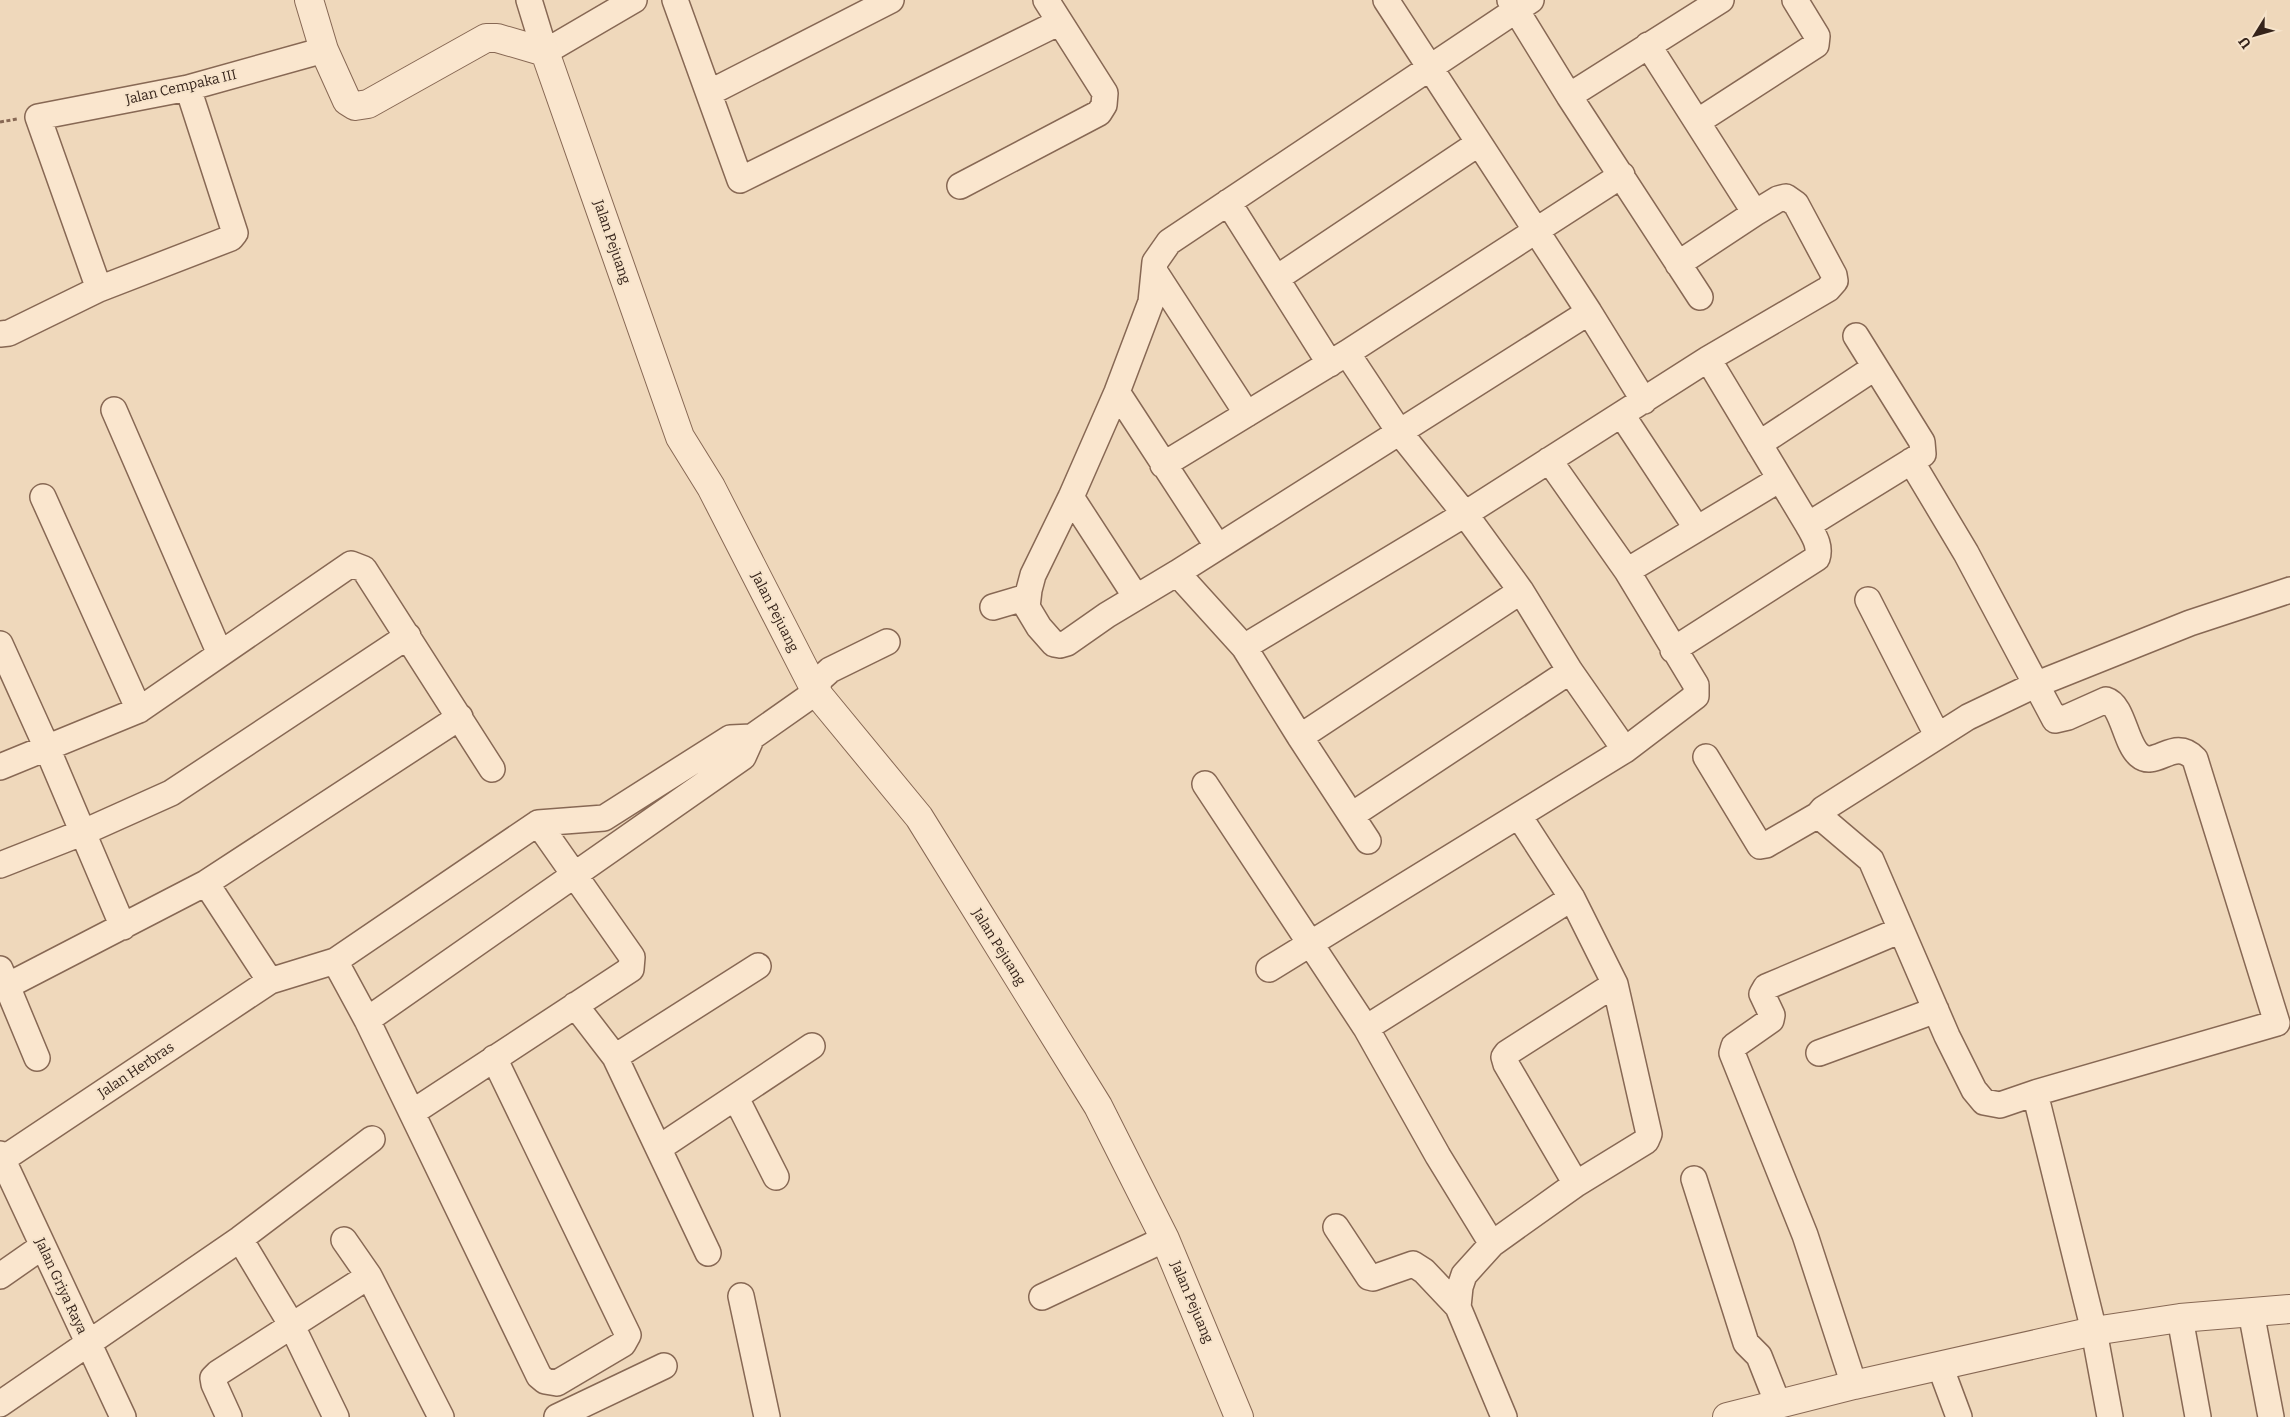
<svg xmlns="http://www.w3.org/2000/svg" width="2290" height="1417" font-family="Bitter,serif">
<rect width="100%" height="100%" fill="#efd8bb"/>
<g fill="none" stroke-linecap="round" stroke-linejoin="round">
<!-- minor casing -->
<g stroke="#876854" stroke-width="28">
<path id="minor" d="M529 0 545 52 634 0
M675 0 740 180 1060 22
M1386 0 1589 312 1644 401
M1510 0 1569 96 1700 297
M1531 0 1169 242 1155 262 1151 302 1117 392 1071 497 1033 575 1029 590 1027 607 1039 627 1054 644 1060 645 1067 643 1107 615 1177 573 1589 312
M1648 45 1755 213
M709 93 891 0
M1569 96 1721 0
M1697 122 1816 45 1817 36 1795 0
M960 186 1099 113 1104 105 1105 93 1046 0
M1228 202 1330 364
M1155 272 1247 414
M1277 278 1479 143
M99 289 38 117 188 88 324 50
M0 334 9 333 99 289 231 238 235 233 188 88
M1347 353 1400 433 1465 514 1521 591 1570 671 1625 750
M1117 392 1218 547
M114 410 220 654
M1622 415 1697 529
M1759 444 1874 368
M1911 461 1966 553 2055 720 2068 717 2106 700C2123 705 2125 743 2139 755 2156 770 2174 736 2195 759L2277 1023 2035 1093 2094 1331 2110 1417
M1163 465 1347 353 1622 175
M43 497 139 710
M1071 497 1136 597
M1808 525 1923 454 1922 442 1856 336
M1627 571 1780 479
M1177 573 1244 647 1300 737 1368 841
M1868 600 1937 735
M993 607 1027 597
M0 644 47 748 123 927
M1244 647 1465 514 1708 359 1828 289 1835 281 1834 275 1796 204 1786 197 1778 199 1755 213 1678 264
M1673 650 1817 558C1821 546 1814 536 1808 525L1708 359
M1300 737 1521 591
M1706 757 1760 846 1766 845 1818 815
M0 767 139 710 351 564 364 569 492 769
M1205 784 1366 1028 1438 1156 1492 1244 1464 1275 1460 1287 1458 1307 1504 1417
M1352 815 1570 671
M0 865 84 832 171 793 408 636
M206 883 270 981
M335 961 538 823 604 818 730 738 752 737 816 692 820 679 830 670 887 642
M0 969 37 1058
M1269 969 1625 750 1696 696V685L1627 571 1549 460
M7 986 206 883 460 717
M575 1005 615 1057 708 1253
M367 1020 539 1376 545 1381 557 1383 623 1344 628 1335 494 1058
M1366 1028 1572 898
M1819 1053 1936 1010
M615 1057 758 966
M2035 1093 2000 1105 1984 1102 1974 1090 1947 1036 1871 860 1818 815 1823 809 1968 717 2035 685 2190 623 2290 590
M736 1098 776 1177
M413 1112 631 969 632 957 538 823
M659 1148 812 1046
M0 1154 123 1417
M0 1161 270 981 335 961 367 1020 743 757 752 737
M1694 1179 1746 1343 1759 1356 1778 1404
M1576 1184 1506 1064 1504 1057 1507 1053 1615 984
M1336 1227 1369 1277 1373 1278 1413 1264 1424 1271 1458 1307
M240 1239 291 1324 336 1417
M344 1240 369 1276 441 1417
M1492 1244 1576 1184 1646 1141 1649 1134 1615 984 1572 898 1519 816
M0 1276 43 1246
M741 1296 767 1417
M1042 1297 1165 1239
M2251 1312 2271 1417
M2180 1318 2198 1417
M1940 1366 1959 1417
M1854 1385 1805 1235 1732 1053 1734 1046 1771 1020 1772 1015 1762 994 1766 987 1901 930
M0 1404 240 1239 372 1139
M229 1417 214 1384 213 1378 218 1373 369 1276
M557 1417 664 1366"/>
</g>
<!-- tertiary casing -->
<g stroke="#876854" stroke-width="30">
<path id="tertiary" d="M309 0 324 50 347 101 355 106 368 104 486 38H497L545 52 680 437 711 487 816 692 919 817 1098 1106 1165 1239 1239 1417
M1727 1417 1854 1385 2094 1331 2180 1318 2290 1309"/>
</g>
<!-- path -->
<path stroke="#876854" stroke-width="3" stroke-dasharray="4 2.5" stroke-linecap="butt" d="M0 122 17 119"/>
<!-- minor -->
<use href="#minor" stroke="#fae6ce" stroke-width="25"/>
<!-- tertiary -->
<use href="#tertiary" stroke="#fae6ce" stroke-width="28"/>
</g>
<g text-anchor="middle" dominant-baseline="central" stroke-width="4" stroke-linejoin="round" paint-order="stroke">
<!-- street labels -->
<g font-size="14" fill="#35231a" stroke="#f6e3ca">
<text transform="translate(181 87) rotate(-13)">Jalan Cempaka III</text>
<text transform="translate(612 242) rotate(71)">Jalan Pejuang</text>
<text transform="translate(775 612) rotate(63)">Jalan Pejuang</text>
<text transform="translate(999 947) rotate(58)">Jalan Pejuang</text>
<text transform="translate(136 1070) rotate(-34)">Jalan Herbras</text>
<text transform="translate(61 1286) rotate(65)">Jalan Griya Raya</text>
<text transform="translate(1192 1302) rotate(67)">Jalan Pejuang</text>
</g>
</g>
<!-- north arrow -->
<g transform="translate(2255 35) rotate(233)" stroke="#f6e3ca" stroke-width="4" paint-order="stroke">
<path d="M0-4L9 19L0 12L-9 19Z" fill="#35231a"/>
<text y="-8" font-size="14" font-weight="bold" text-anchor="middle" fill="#35231a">U</text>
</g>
</svg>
